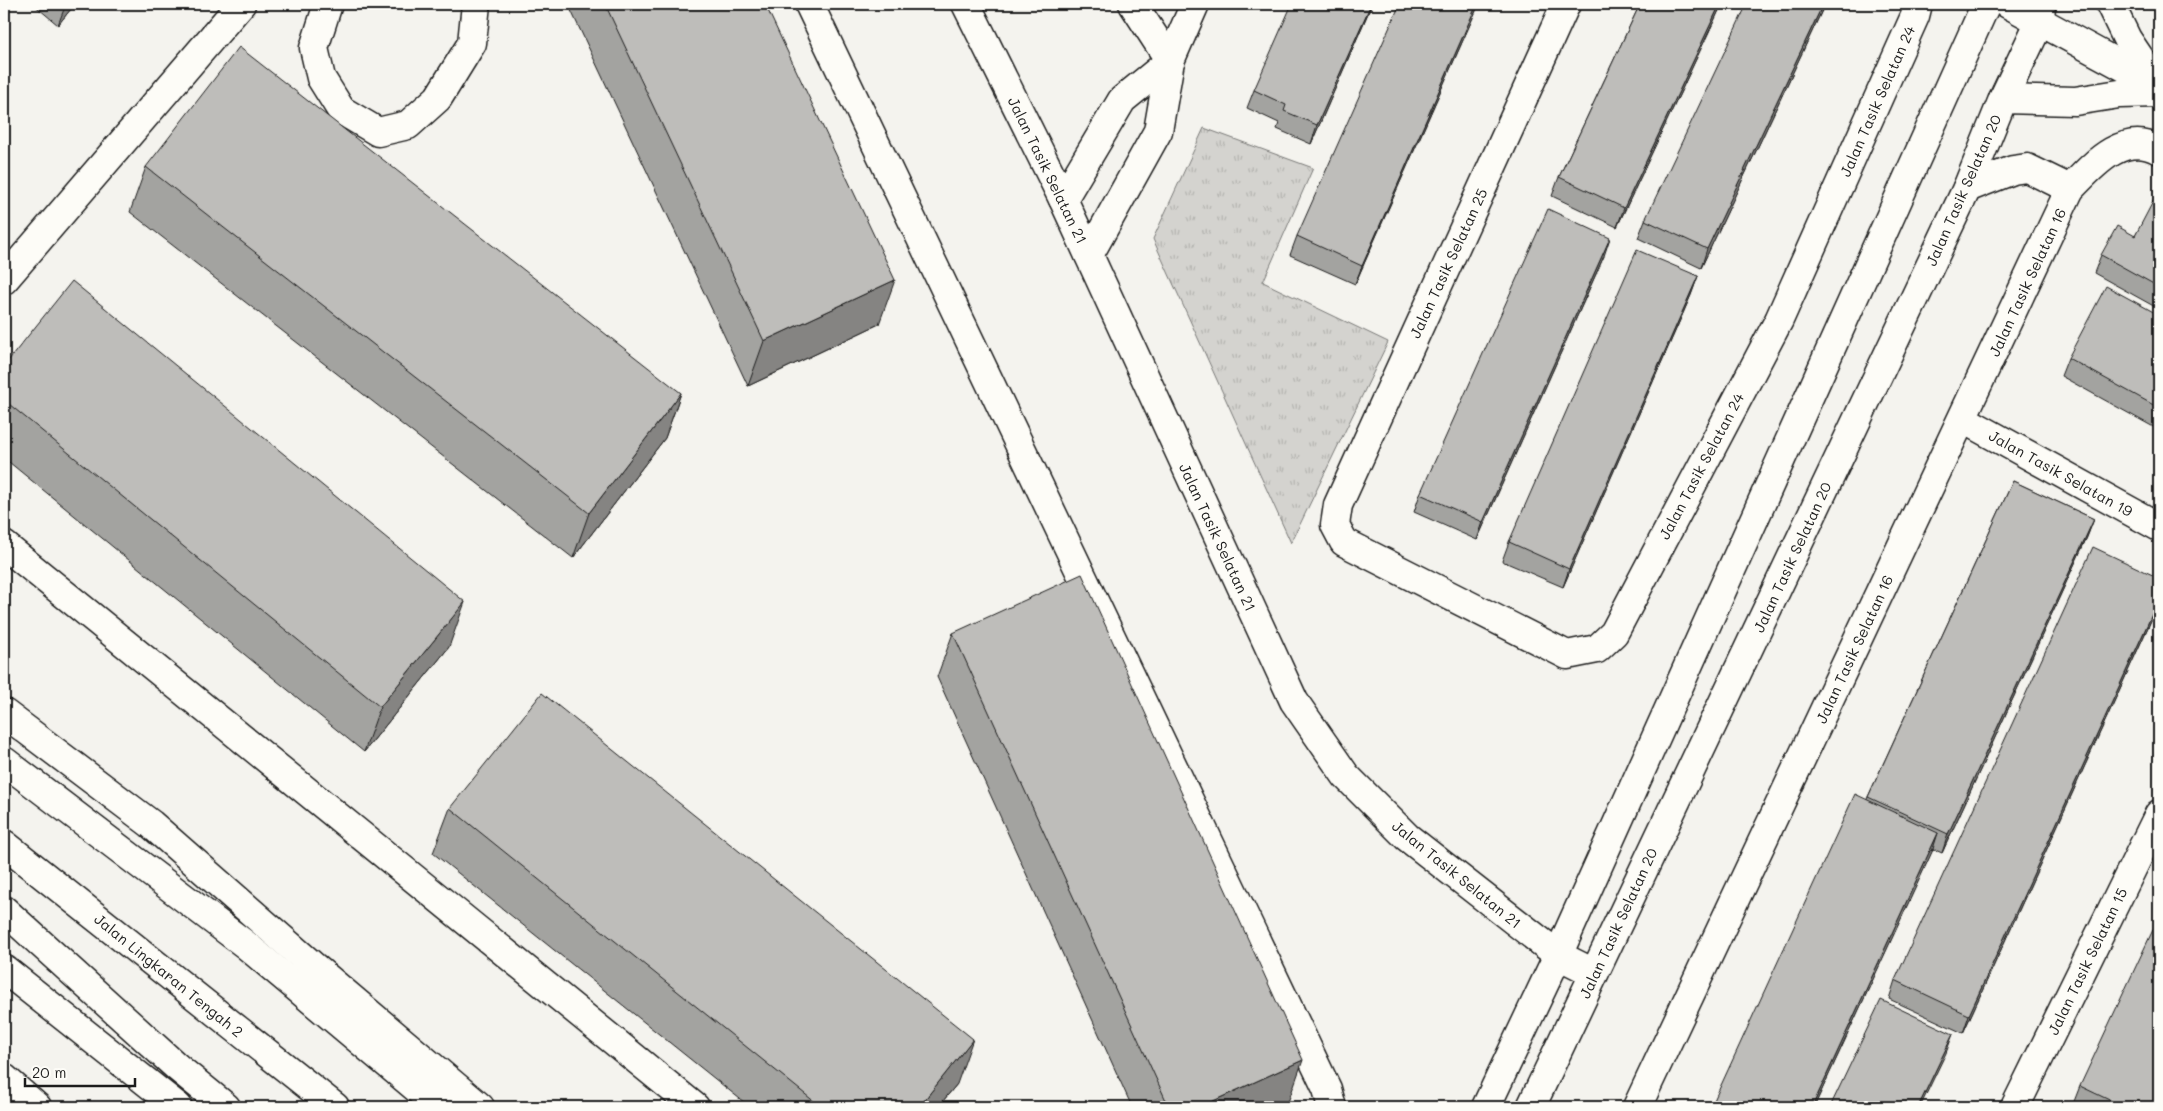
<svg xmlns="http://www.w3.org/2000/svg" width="2163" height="1111" font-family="Mali,sans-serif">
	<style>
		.grass { fill: url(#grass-tufts); stroke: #787876 }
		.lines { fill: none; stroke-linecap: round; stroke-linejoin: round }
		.minor-casing { stroke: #1c1c1c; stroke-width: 31 }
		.highway-casing { stroke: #1c1c1c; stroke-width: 31 }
		.minor { stroke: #fdfcf7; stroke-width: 28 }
		.highway { stroke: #fdfcf7; stroke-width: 28 }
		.wall { fill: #a3a3a0; stroke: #1c1c1c }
		.shaded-wall { fill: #858482; stroke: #1c1c1c }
		.building { fill: #bebdba; stroke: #1c1c1c }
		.labels { text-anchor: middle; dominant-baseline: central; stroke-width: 4; stroke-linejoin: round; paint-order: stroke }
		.street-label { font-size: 15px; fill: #1c1c1c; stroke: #fdfcf7 }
	</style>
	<defs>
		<pattern id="grass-tufts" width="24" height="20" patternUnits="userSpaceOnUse" patternTransform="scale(1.25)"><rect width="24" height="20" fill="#d4d3cf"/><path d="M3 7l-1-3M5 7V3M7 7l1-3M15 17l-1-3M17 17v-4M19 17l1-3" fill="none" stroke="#b5b5b1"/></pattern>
	</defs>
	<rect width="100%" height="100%" fill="#f4f3ee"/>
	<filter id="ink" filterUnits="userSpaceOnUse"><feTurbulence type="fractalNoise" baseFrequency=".02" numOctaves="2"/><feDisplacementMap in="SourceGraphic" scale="10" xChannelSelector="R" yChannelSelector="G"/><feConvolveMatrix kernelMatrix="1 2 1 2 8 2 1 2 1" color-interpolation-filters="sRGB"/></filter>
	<g filter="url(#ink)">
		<polygon class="grass" points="1204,128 1313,168 1263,282 1388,342 1291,543 1153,239"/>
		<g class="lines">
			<defs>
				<g id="minor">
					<polyline points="328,4 314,48 321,78 341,110 378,132 408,125 438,98 472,43 476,4"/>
					<polyline points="809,4 1327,1089 1332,1107"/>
					<polyline points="966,4 1063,199 1294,701 1346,776 1407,837 1558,955 1594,973"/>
					<polyline points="1133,4 1170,61"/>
					<polyline points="1566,4 1338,505 1335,525 1344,542 1567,655 1597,649 1614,633 1779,320 1915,16 1918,4"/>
					<polyline points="2008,4 2159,86"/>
					<polyline points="2110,4 2127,39 2156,82"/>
					<polyline points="1170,61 1195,4"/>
					<polyline points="2003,99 2075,101 2119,94 2159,93"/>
					<polyline points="1967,188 2013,170 2027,168 2070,189"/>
					<polyline points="1063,199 1122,100 1170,61 1158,131 1089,255"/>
					<polyline points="4,280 241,4"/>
					<polyline points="1963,419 2159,527"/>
					<polyline points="4,545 695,1107"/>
					<polyline points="1486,1107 1558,955 1986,4"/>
					<polyline points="1531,1107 1967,188 2003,99 2040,21 2041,4"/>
					<path d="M1637,1107L2070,189C2093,165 2123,130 2159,150"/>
					<polyline points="2015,1107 2159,814"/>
				</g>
				<g id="highway">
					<polyline points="4,713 151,824 313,966 480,1107"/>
					<polyline points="4,761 246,945 439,1107"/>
					<polyline points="4,844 335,1107"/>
					<polyline points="4,910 177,1067 226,1107"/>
					<polyline points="4,969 178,1107"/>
					<polyline points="4,1078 37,1107"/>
				</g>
			</defs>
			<use href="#minor" class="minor-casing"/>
			<use href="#highway" class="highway-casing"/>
			<use href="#minor" class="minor"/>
			<use href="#highway" class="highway"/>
		</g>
		<g class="wall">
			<polygon points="33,4 75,4 58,25"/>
			<polygon points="568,4 765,4 879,324 748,386"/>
			<polygon points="1372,4 1311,144 1277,129 1279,123 1247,108 1254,90"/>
			<polygon points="1479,4 1355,284 1290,255 1297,236"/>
			<polygon points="1640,4 1722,4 1617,227 1552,196 1559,177"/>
			<polygon points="1825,4 1701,268 1638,238 1645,220"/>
			<polygon points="146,167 681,393 665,438 573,558 130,212"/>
			<polygon points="2159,195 2159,309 2094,273 2101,255 2135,236"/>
			<polygon points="1604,256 1477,540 1414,512 1420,494"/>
			<polygon points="1698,276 1691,295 1563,587 1502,561 1509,542"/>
			<polygon points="2159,315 2159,430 2061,376 2068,358"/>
			<polygon points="4,366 449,647 364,752 4,458"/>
			<polygon points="2013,481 2094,519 2087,537 1942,853 1933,849 1814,1107 1867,799"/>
			<polygon points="2159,578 2159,603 1963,1033 1889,999 1895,980"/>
			<polygon points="953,633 1287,1105 1281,1107 1132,1107 937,677"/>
			<polygon points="450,808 957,1084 938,1107 750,1107 433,853"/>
			<polygon points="2080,1086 2159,1107 2079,1107 2073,1104"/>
		</g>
		<g class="shaded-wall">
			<polygon points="66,4 75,4 58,25"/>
			<polygon points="1371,4 1372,4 1311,144 1317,125"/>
			<polygon points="1477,4 1479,4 1355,284 1362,266"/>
			<polygon points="1720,4 1722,4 1617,227 1624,208"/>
			<polygon points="1823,4 1825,4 1701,268 1707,249"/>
			<polygon points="1610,238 1604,256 1477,540 1483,522"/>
			<polygon points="1698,276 1691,295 1563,587 1569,569"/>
			<polygon points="895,280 879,324 748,386 764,341"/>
			<polygon points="681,393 665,438 573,558 589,513"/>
			<polygon points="2094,519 2087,537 1942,853 1948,834"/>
			<polygon points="2159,599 2159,603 1963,1033 1969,1015"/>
			<polygon points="465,602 449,647 364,752 380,707"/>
			<polygon points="1938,833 1932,852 1814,1107 1812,1107"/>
			<polygon points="1953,1034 1946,1053 1920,1107 1918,1107"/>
			<polygon points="973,1039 957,1084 938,1107 919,1107"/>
			<polygon points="1303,1060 1287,1105 1281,1107 1200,1107"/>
		</g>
		<g class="building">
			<polygon points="605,4 765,4 895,280 764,341"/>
			<polygon points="1292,4 1371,4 1317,125 1284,111 1286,105 1254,90"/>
			<polygon points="1400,4 1477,4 1362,266 1297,236"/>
			<polygon points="1640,4 1720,4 1624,208 1559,177"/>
			<polygon points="1747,4 1823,4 1707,249 1645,220"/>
			<polygon points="239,47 681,393 589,513 146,167"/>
			<polygon points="2157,194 2159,195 2159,287 2101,255 2117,226 2135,236"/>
			<polygon points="1548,209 1610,238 1483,522 1420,494"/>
			<polygon points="1637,250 1698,276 1569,569 1509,542"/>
			<polygon points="72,281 465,602 380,707 4,400 4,366"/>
			<polygon points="2106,286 2159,315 2159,408 2068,358"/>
			<polygon points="2013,481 2094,519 1948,834 1868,797"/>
			<polygon points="2093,547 2159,578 2159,599 1969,1015 1895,980"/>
			<polygon points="1082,574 1303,1060 1200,1107 1169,1107 953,633"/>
			<polygon points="542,693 973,1039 919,1107 821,1107 450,808"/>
			<polygon points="1855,794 1938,833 1812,1107 1711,1107"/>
			<polygon points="2159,917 2159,1107 2124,1107 2080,1086"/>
			<polygon points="1881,1000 1953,1034 1918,1107 1830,1107"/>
		</g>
	</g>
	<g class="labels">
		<g class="street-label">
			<text transform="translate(1877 101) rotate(-66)">Jalan Tasik Selatan 24</text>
			<text transform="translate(1048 170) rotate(64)">Jalan Tasik Selatan 21</text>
			<text transform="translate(1963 190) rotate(-66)">Jalan Tasik Selatan 20</text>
			<text transform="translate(1448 263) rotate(-65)">Jalan Tasik Selatan 25</text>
			<text transform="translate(2027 282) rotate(-65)">Jalan Tasik Selatan 16</text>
			<text transform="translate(1701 466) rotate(-62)">Jalan Tasik Selatan 24</text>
			<text transform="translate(2061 473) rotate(29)">Jalan Tasik Selatan 19</text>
			<text transform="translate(1218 537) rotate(65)">Jalan Tasik Selatan 21</text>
			<text transform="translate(1792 557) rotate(-65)">Jalan Tasik Selatan 20</text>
			<text transform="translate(1854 649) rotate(-65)">Jalan Tasik Selatan 16</text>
			<text transform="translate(1457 874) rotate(39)">Jalan Tasik Selatan 21</text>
			<text transform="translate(1618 923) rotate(-65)">Jalan Tasik Selatan 20</text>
			<text transform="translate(2087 961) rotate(-64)">Jalan Tasik Selatan 15</text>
			<text transform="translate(169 975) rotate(39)">Jalan Lingkaran Tengah 2</text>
		</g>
	</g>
	<rect width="2163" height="1111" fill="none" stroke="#fdfcf7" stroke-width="20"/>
	<rect x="10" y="10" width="2143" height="1091" fill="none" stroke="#1c1c1c" stroke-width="2" filter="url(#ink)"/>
	<path d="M25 1078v8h110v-8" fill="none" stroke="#1c1c1c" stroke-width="2.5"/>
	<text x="32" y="1078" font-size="15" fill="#1c1c1c" stroke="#fdfcf7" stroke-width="4" paint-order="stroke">20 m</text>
</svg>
